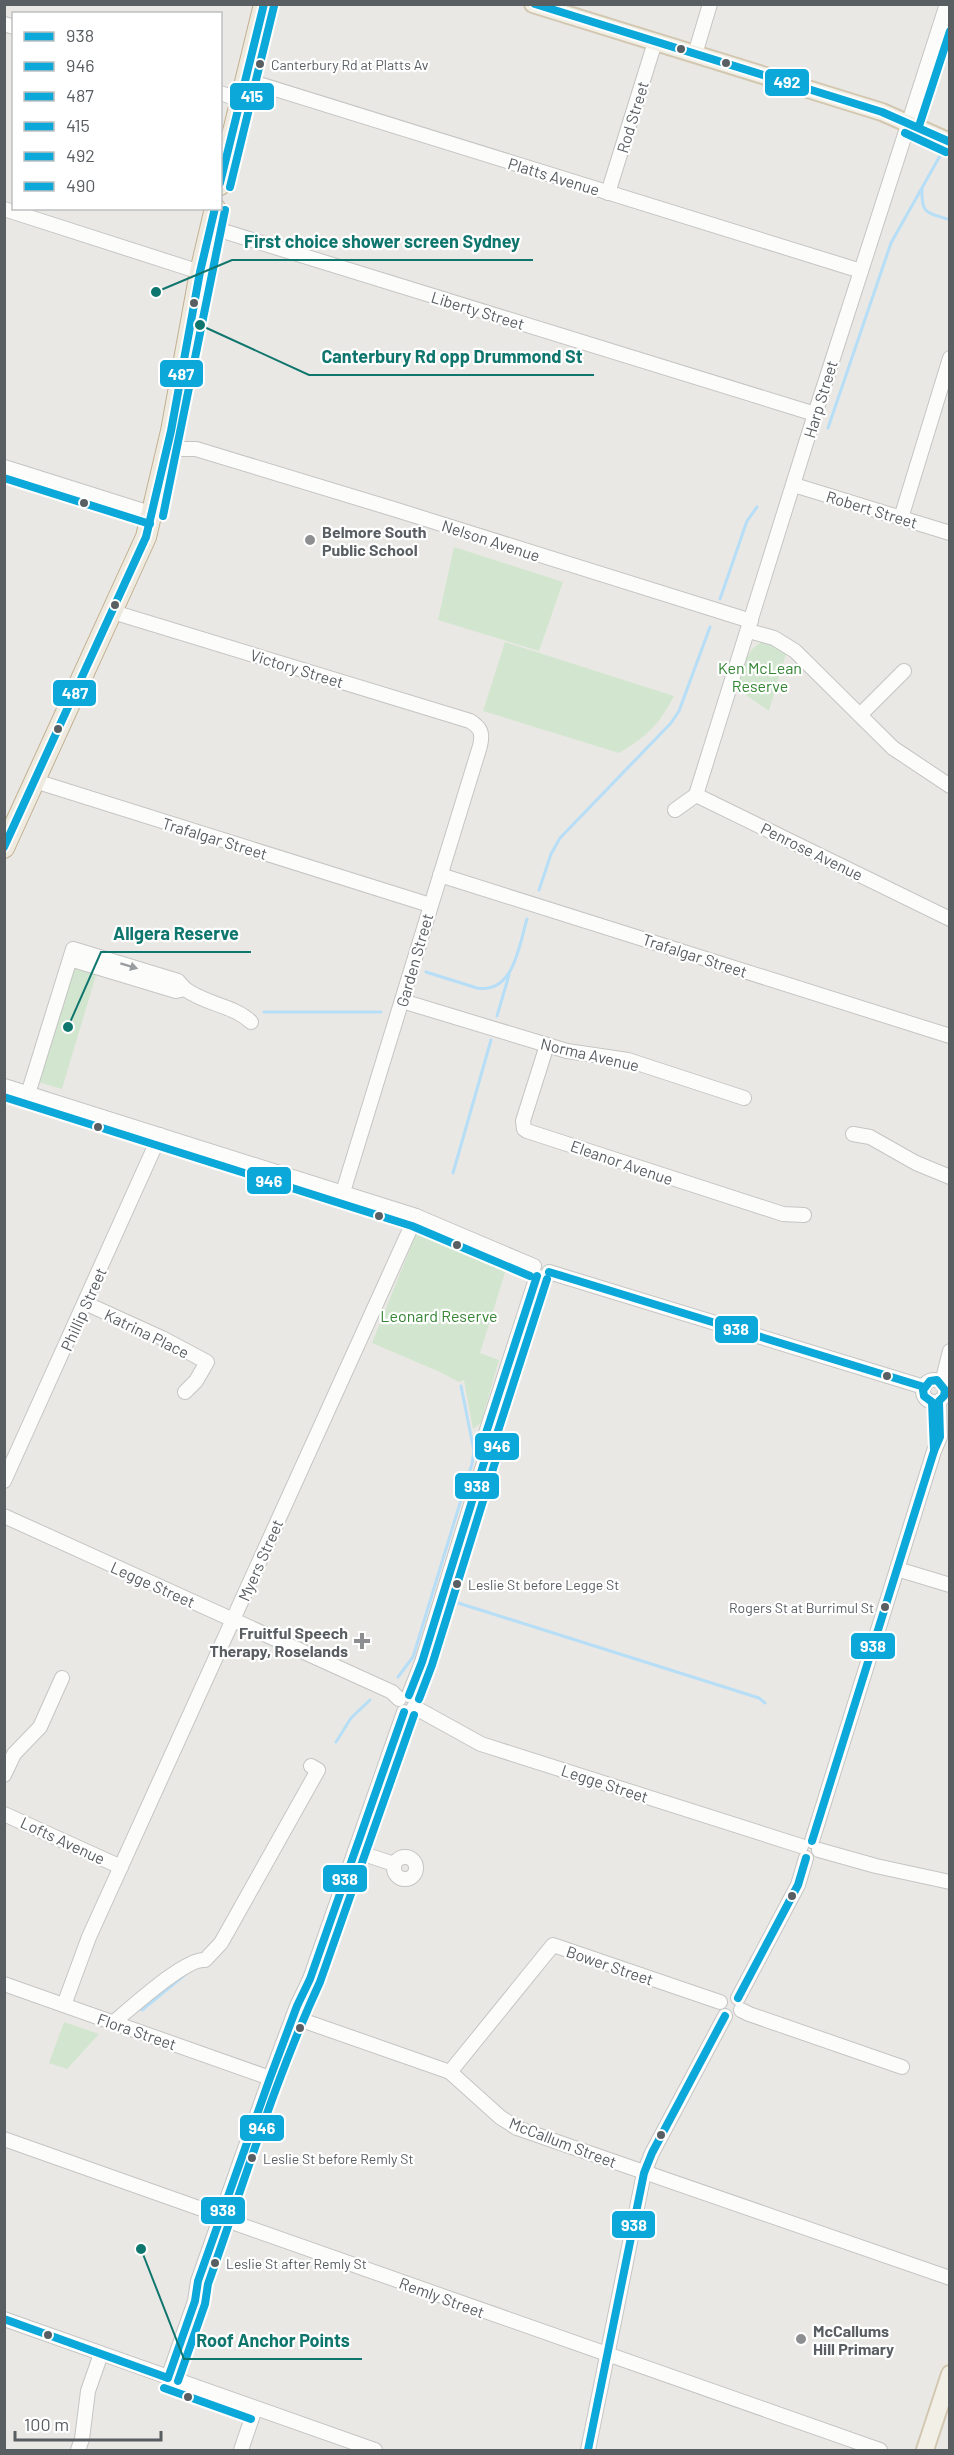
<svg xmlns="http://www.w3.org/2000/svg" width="954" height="2455" font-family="Barlow,sans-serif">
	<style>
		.green { fill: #d2e6cf }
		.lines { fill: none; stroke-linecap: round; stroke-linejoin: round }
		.stream { stroke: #b6def7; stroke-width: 3 }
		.minor-casing { stroke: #c5c5c4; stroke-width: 16 }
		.major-casing { stroke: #d2c8b1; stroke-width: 20 }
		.highway-casing { stroke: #c1b092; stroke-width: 22 }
		.minor { stroke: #fcfcfb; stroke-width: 14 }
		.major { stroke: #f2efe7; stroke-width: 16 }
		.highway { stroke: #eeeadf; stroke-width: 20 }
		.bus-1-casing { stroke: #fff; stroke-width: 12 }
		.bus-2-casing { stroke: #fff; stroke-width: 12 }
		.bus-3-casing { stroke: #fff; stroke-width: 12 }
		.bus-4-casing { stroke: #fff; stroke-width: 12 }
		.bus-5-casing { stroke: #fff; stroke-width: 12 }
		.bus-6-casing { stroke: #fff; stroke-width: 12 }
		.bus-1 { stroke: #0da8da; stroke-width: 8 }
		.bus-2 { stroke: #0da8da; stroke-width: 8 }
		.bus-3 { stroke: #0da8da; stroke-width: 8 }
		.bus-4 { stroke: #0da8da; stroke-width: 8 }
		.bus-5 { stroke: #0da8da; stroke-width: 8 }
		.bus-6 { stroke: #0da8da; stroke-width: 8 }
		.oneway { fill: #9a9d9f }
		.bus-dot { fill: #595e62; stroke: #fff; stroke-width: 2 }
		.poi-dot { fill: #8c8e90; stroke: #fff; stroke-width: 2 }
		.labels { text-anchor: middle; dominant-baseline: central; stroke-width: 4.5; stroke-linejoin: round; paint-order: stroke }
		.bus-label { font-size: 14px; fill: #595e62; stroke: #fff; text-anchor: start }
		.street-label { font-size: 16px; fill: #595e62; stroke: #fff }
		.poi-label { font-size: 16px; font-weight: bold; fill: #595e62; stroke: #fff; text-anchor: start }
		.park-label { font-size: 16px; fill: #358535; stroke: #fff }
		.leader { fill: none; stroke: #0f766e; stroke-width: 2 }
		.callout-dot { fill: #0f766e; stroke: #fff; stroke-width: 2 }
		.callout-label { font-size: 18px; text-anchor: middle; font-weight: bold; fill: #0f766e; stroke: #fff; stroke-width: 4.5; stroke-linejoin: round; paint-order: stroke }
		.line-badge { stroke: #fff; stroke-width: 2 }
		.badge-label { font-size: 16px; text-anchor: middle; font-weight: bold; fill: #fff }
	</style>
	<rect width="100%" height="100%" fill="#eae8e4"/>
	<g class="green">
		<polygon points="454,547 563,582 539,651 438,620"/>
		<path d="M766,641L786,654L769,711L737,689C743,671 745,646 766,641Z"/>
		<path d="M505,642L674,696C659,725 647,736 619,753L483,711Z"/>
		<polygon points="79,966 97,972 62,1089 38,1082 73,969"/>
		<polygon points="420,1224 508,1263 480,1353 499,1360 481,1423 473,1429 464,1380 459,1382 440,1372 372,1343"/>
		<polygon points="64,2022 99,2034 67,2069 49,2063"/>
	</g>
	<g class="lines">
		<g class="stream">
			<path d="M922,189C921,215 927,212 950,220"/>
			<polyline points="828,428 891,243 941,154"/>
			<polyline points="720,599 747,521 757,507"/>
			<polyline points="539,890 551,854 560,838 671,723 679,711 710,627"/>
			<path d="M426,972L477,988C514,994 519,945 527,919"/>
			<polyline points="264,1012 381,1012"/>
			<polyline points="497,1016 509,975"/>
			<polyline points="453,1173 491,1040"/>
			<polyline points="452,1601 759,1698 765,1703"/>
			<polyline points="398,1677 413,1657 472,1464 474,1451 461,1386"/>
			<polyline points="336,1742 351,1718 370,1700"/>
			<polyline points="142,2010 187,1973"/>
		</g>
		<defs>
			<g id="minor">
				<polyline points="4,24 14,27"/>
				<polyline points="695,54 710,4"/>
				<polyline points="246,80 861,271"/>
				<polyline points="220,93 241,100"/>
				<polyline points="608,193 655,42"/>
				<polyline points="4,209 200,272"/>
				<polyline points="210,227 815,414"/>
				<polyline points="166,452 179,449 196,449 400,511 751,621"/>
				<polyline points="4,467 153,514"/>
				<polyline points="794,485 950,533"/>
				<polyline points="901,518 950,358"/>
				<path d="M113,612L470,721C481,728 483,733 480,746L343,1192"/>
				<polyline points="749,631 774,638 795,651 893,748 950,786"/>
				<polyline points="860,715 904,671"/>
				<polyline points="35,781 430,905"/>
				<polyline points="696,795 815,414 947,4"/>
				<polyline points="696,795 950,919"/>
				<polyline points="675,810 696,795"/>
				<polyline points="440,875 950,1036"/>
				<path d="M185,989C207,1005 233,1005 251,1022"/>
				<polyline points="402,1001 567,1051 628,1060 744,1098"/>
				<polyline points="547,1045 523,1121 524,1129 527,1131 783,1214 804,1215"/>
				<polyline points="4,1086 416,1216 534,1266"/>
				<polyline points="28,1094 73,949 178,981 185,989 176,991 70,959"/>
				<polyline points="853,1134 870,1137 916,1163 950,1177"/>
				<polyline points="549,1272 924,1387"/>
				<polyline points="85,1303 162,1338 207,1362 196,1381 185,1392"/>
				<circle cx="934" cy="1391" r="11"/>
				<polyline points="942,1383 950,1351"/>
				<polyline points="4,1481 160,1135"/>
				<polyline points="4,1516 392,1692 399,1699"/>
				<polyline points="897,1569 950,1585"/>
				<polyline points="409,1695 422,1662 487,1453 486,1433 537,1276"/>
				<polyline points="414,1707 481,1744 801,1846"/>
				<polyline points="4,1775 14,1754 40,1727 62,1678"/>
				<polyline points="4,1814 121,1867"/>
				<polyline points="812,1841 934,1451 940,1437 939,1401"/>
				<polyline points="819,1850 876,1866 950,1882"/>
				<polyline points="355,1851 394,1864"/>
				<circle cx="405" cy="1868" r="11"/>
				<polyline points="4,1984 270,2078"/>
				<polyline points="738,1998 798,1885 806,1858"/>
				<polyline points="64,2005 89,1937 416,1216"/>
				<polyline points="741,2010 749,2014 902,2067"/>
				<polyline points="293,2017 450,2072 500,2117 517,2128 950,2278"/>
				<path d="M114,2022C131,2008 185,1958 205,1960L221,1943L318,1770L311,1766"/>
				<polyline points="450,2072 553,1945 720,2002"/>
				<polyline points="4,2139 213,2213 229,2221 880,2450"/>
				<polyline points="4,2319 375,2450"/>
				<polyline points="168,2378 195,2301 198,2281 270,2078 297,2006 310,1979 404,1712"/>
				<polyline points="78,2450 82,2439 88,2391 101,2354"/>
				<polyline points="241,2450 255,2409"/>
				<polyline points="588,2450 644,2173 652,2153 725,2016"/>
			</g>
			<g id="major">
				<polyline points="533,4 882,112 950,142"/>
				<polyline points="925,2450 950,2374"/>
			</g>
			<g id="highway">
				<polyline points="220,185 264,4"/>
				<polyline points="4,848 146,537 171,431 200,272 215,208"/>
			</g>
		</defs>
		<use href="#minor" class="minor-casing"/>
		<use href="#major" class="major-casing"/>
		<use href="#highway" class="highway-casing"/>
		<use href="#minor" class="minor"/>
		<use href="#major" class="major"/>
		<use href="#highway" class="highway"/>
		<defs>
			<g id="bus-1">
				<polyline points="549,1272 924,1387"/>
				<polygon points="937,1380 945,1390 944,1396 939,1401 940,1437 934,1451 932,1402 924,1396 923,1390 930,1381"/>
				<polyline points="409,1695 422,1662 487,1453 486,1433 537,1276"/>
				<polyline points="812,1841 934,1451"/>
				<polyline points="738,1998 798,1885 806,1858"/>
				<polyline points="4,2319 168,2378"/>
				<polyline points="168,2378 195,2301 198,2281 270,2078 297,2006 310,1979 404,1712"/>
				<polyline points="588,2450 644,2173 652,2153 725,2016"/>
			</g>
			<g id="bus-2">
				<polyline points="4,1097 412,1226 530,1276"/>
				<polyline points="419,1699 432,1665 497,1456 497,1434 547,1279"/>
				<path d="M178,2381L205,2304L208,2284C244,2183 275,2079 320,1982L414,1715"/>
				<polyline points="164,2388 251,2419"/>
			</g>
			<g id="bus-3">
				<polyline points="220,183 264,4"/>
				<polyline points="4,847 146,537 171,431 200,272 215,208"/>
			</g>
			<g id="bus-4">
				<polyline points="230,187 274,6"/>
				<polyline points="4,478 150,524"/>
				<polyline points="163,516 225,210"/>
			</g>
			<polyline id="bus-5" points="535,4 882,112 950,142"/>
			<g id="bus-6">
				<polyline points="919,126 950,31"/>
				<polyline points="905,133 946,152"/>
			</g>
		</defs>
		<use href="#bus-1" class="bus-1-casing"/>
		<use href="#bus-2" class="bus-2-casing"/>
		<use href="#bus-3" class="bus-3-casing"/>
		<use href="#bus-4" class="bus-4-casing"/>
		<use href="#bus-5" class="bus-5-casing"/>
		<use href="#bus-6" class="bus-6-casing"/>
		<use href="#bus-1" class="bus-1"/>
		<use href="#bus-2" class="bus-2"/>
		<use href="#bus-3" class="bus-3"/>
		<use href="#bus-4" class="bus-4"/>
		<use href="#bus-5" class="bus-5"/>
		<use href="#bus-6" class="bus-6"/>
	</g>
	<defs><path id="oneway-solid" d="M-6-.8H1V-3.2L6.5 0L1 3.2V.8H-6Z" transform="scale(1.5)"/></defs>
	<use class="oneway" href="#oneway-solid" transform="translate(129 966) rotate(17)"/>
	<g class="bus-dot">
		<circle cx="681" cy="49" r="5"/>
		<circle cx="726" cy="63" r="5"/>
		<circle cx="260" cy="64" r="5"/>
		<circle cx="194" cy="303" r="5"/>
		<circle cx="84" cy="503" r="5"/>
		<circle cx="115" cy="605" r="5"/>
		<circle cx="58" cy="729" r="5"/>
		<circle cx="98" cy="1127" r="5"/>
		<circle cx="379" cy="1216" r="5"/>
		<circle cx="457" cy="1245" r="5"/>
		<circle cx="887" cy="1376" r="5"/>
		<circle cx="457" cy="1584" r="5"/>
		<circle cx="885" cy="1607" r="5"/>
		<circle cx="792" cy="1896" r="5"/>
		<circle cx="300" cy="2028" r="5"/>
		<circle cx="661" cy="2135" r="5"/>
		<circle cx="252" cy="2158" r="5"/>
		<circle cx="215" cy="2263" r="5"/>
		<circle cx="48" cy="2335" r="5"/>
		<circle cx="188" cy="2397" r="5"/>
	</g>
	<g class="poi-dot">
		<circle cx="310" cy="540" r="6"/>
		<path d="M359 1632h6v6h6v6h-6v6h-6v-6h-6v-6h6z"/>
		<circle cx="801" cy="2339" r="6"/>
	</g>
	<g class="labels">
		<g class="bus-label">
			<text x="271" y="64">Canterbury Rd at Platts Av</text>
			<text x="468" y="1584">Leslie St before Legge St</text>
			<text x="874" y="1607" text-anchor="end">Rogers St at Burrimul St</text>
			<text x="263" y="2158">Leslie St before Remly St</text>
			<text x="226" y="2263">Leslie St after Remly St</text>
		</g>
		<g class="street-label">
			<text transform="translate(632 117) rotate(-73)">Rod Street</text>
			<text transform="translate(554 176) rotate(17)">Platts Avenue</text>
			<text transform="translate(478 310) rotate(17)">Liberty Street</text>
			<text transform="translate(820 399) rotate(-73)">Harp Street</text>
			<text transform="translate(872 509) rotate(17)">Robert Street</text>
			<text transform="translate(491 540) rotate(18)">Nelson Avenue</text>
			<text transform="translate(297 668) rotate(17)">Victory Street</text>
			<text transform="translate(215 838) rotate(17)">Trafalgar Street</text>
			<text transform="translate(812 851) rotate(26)">Penrose Avenue</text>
			<text transform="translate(695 955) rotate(18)">Trafalgar Street</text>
			<text transform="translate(414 960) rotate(-74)">Garden Street</text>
			<text transform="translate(590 1054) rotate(13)">Norma Avenue</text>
			<text transform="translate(622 1162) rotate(19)">Eleanor Avenue</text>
			<text transform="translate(83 1309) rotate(-66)">Phillip Street</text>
			<text transform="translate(147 1333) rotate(26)">Katrina Place</text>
			<text transform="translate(260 1560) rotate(-66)">Myers Street</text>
			<text transform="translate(153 1584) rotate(24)">Legge Street</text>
			<text transform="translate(605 1783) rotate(18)">Legge Street</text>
			<text transform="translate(63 1840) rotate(25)">Lofts Avenue</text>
			<text transform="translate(610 1965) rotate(19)">Bower Street</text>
			<text transform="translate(137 2031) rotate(19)">Flora Street</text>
			<text transform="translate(563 2142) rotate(21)">McCallum Street</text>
			<text transform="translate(442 2297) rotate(20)">Remly Street</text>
		</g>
		<g class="poi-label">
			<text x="322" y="531">Belmore South<tspan x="322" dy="18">Public School</tspan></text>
			<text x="348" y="1632" text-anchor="end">Fruitful Speech<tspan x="348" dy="18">Therapy, Roselands</tspan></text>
			<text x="813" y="2330">McCallums<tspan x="813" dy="18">Hill Primary</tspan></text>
		</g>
		<g class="park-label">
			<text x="760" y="667">Ken McLean<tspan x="760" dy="18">Reserve</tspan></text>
			<text x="439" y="1315">Leonard Reserve</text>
		</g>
	</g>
	<path class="leader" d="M156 292L232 260H533M200 325L309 375H594M68 1027L101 952H251M141 2249L184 2359H362"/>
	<g class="callout-dot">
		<circle cx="156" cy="292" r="6"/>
		<circle cx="200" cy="325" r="6"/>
		<circle cx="68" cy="1027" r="6"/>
		<circle cx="141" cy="2249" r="6"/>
	</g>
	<g class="callout-label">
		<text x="382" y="248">First choice shower screen Sydney</text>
		<text x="452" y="363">Canterbury Rd opp Drummond St</text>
		<text x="176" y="940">Allgera Reserve</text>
		<text x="273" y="2347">Roof Anchor Points</text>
	</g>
	<g class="line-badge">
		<rect x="764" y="68" width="46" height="29" rx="6" fill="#0da8da"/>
		<rect x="229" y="82" width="46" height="29" rx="6" fill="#0da8da"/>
		<rect x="159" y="359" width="45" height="29" rx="6" fill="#0da8da"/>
		<rect x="52" y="679" width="45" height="28" rx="6" fill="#0da8da"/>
		<rect x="246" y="1166" width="46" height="29" rx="6" fill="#0da8da"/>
		<rect x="714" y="1315" width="45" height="29" rx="6" fill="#0da8da"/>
		<rect x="474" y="1432" width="46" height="29" rx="6" fill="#0da8da"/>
		<rect x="454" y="1472" width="46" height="28" rx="6" fill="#0da8da"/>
		<rect x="850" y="1632" width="46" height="28" rx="6" fill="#0da8da"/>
		<rect x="322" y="1864" width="46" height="29" rx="6" fill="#0da8da"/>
		<rect x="239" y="2114" width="46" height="28" rx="6" fill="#0da8da"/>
		<rect x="200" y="2196" width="46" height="29" rx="6" fill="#0da8da"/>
		<rect x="611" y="2210" width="45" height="29" rx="6" fill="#0da8da"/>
	</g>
	<g class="badge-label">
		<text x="787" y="88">492</text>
		<text x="252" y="102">415</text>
		<text x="181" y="380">487</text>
		<text x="75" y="699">487</text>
		<text x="269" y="1187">946</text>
		<text x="736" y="1335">938</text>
		<text x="497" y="1452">946</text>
		<text x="477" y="1492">938</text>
		<text x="873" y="1652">938</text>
		<text x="345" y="1885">938</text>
		<text x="262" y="2134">946</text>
		<text x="223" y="2216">938</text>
		<text x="634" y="2231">938</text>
	</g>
	<rect width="954" height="2455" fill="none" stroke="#595e62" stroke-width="12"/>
	<rect x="12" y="12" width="210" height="198" fill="#ffffff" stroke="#bdbfc0" stroke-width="1.5"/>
	<rect x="24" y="32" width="30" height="9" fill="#0da8da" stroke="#bdbfc0" stroke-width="1.5"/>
	<text x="66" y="42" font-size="18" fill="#595e62">938</text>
	<rect x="24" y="62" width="30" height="9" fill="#0da8da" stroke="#bdbfc0" stroke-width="1.5"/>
	<text x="66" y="72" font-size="18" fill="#595e62">946</text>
	<rect x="24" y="92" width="30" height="9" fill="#0da8da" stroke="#bdbfc0" stroke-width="1.5"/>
	<text x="66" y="102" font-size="18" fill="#595e62">487</text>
	<rect x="24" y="122" width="30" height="9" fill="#0da8da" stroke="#bdbfc0" stroke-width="1.5"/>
	<text x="66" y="132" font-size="18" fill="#595e62">415</text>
	<rect x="24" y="152" width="30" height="9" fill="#0da8da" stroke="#bdbfc0" stroke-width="1.5"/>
	<text x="66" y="162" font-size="18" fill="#595e62">492</text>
	<rect x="24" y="182" width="30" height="9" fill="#0da8da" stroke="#bdbfc0" stroke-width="1.5"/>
	<text x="66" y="192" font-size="18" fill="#595e62">490</text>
	<path d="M15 2431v9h146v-9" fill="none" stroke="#595e62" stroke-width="3"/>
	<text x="24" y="2431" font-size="18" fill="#595e62" stroke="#ffffff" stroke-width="4.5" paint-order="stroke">100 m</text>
</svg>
